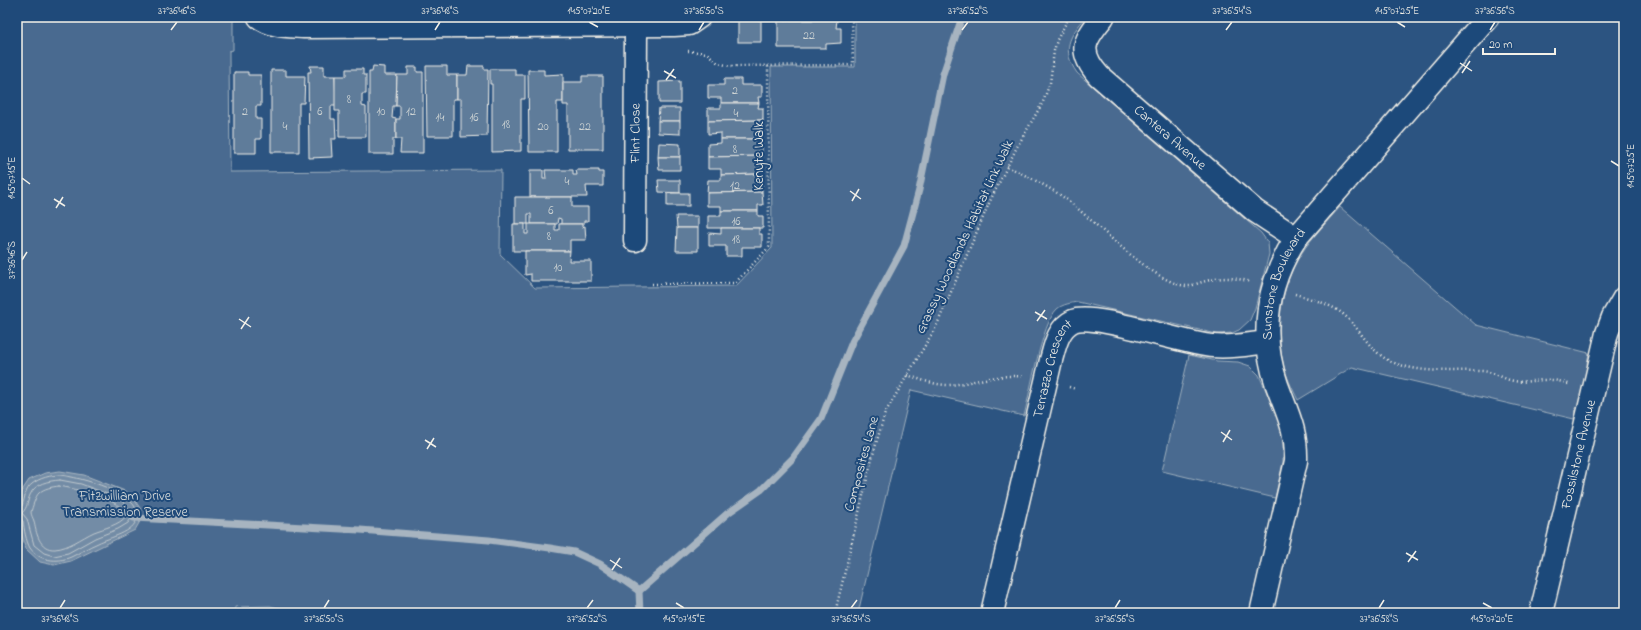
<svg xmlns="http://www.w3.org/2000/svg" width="1641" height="630" font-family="'Indie Flower',sans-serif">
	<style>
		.green { fill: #496b90; stroke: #9eaebc }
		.water { fill: #738ca6; stroke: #a7b4c0 }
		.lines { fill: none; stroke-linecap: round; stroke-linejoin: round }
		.shore { stroke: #c0c9ce; stroke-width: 1 }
		.stream { stroke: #a7b4c0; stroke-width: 7 }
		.building { fill: #5e7b9a; stroke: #f4f1e8 }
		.street-casing { stroke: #f4f1e8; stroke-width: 25 }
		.path { stroke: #f4f1e8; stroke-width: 2.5; stroke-dasharray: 1 3; stroke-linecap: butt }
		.street { stroke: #1f4a7a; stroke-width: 22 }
		.ticks { fill: none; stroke: #f4f1e8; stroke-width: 1.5 }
		.labels { text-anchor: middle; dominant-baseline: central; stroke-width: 4; stroke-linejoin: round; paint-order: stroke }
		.number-label { font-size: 12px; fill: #ced4d4 }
		.street-label { font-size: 14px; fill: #f4f1e8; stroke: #1f4a7a }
		.park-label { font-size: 14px; fill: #dadddb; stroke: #1f4a7a }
		.neatline { fill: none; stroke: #f4f1e8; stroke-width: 1.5 }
		.ticks-label { font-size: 10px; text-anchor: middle; fill: #f4f1e8 }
	</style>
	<rect width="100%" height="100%" fill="#2c5481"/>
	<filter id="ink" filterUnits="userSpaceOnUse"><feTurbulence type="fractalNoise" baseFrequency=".025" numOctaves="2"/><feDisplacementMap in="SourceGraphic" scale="8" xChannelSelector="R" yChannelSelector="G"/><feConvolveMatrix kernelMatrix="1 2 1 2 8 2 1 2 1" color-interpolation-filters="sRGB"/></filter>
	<g filter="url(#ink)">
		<g class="green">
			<path d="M17,17H233V50L229,51V57L230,172L501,170L500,254L535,288L736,286L772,248L771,67H855V17H1086C1069,36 1061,50 1077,73L1261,233L1268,243L1269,254L1255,308L1250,320L1239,330L1232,333L1217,334L1078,302C1071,303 1063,304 1057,309C1042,323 1030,392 1024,416L911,390L858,613H298L270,606L235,607V613H17Z"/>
			<path d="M1340,207L1476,325L1589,353L1587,363L1590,380L1586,397L1576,408L1574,419L1352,367L1298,400C1292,388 1286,376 1283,363C1275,326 1281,286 1301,254C1312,237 1327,222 1340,207Z"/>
			<polygon points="1189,355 1217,361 1238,362 1250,366 1259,375 1281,425 1283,435 1283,462 1275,498 1162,471"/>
		</g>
		<polygon class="water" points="60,471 84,475 125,491 134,499 140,508 142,518 135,530 71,561 54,565 40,562 26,549 19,526 18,507 21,492 29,480 45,473"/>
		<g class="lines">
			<g class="shore">
				<path d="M60,480L81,484L120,499L131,511L132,517L128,523L118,529L95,538L68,553L54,556L44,553L34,545L27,519L22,513C28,507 27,502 30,495C35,483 48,481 60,480Z"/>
				<path d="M59,486C75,489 122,498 126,516C120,525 104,528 94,532C81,538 69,548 55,549C39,550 36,532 34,521C33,518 31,515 31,512C32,508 36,495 39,493C44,488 52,487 59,486Z"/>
				<path d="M17,508L22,506C25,498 25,489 32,484C39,478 52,475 60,475C78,477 143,493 137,518C134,533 110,537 98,543C88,547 80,553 71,557C57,563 39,561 30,548C26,541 24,529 23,521L20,519L17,518"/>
			</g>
			<g class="stream">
				<polyline points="134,518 360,530 489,540 550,548 574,552 600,564 639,591"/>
				<polyline points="639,591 728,513 761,490 793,458 821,419 852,342 904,246 919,190 943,74 962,17"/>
				<polyline points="639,591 640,613"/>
			</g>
		</g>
		<g class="building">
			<rect x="738" y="17" width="23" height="3"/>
			<rect x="778" y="17" width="59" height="3"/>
			<rect x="738" y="20" width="23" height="22"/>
			<polygon points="778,20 837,20 836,28 841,28 841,43 826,44 826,48 778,48"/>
			<polygon points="310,66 324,66 324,76 335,76 336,106 331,106 331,119 335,119 336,139 331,139 332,157 309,158 308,72 311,72"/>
			<polygon points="373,66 384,67 384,75 397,75 396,106 393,106 392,118 396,119 396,139 393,139 393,154 369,154 369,72 372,72"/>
			<polygon points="426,66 447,66 447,75 457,75 457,99 453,99 453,136 427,136"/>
			<polygon points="468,66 484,66 484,69 488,69 487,136 461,137 461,99 457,99 457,75 467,75"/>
			<polygon points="408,67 417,67 417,72 423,72 423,153 400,153 401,139 396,139 396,119 400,119 400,106 396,106 397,75 408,75"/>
			<polygon points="346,69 363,69 363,75 366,75 366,94 362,94 362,106 366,107 366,137 339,137 339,111 335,111 335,76 346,76"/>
			<polygon points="490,69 515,69 515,75 525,75 525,99 521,99 521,151 492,152 492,84 490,84"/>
			<polygon points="271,70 286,70 286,76 305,76 304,103 299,103 299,152 271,152"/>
			<polygon points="528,70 544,70 544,75 563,74 563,102 557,102 557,152 529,152"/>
			<polygon points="234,72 248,72 248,75 261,75 261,106 256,106 256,119 261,119 261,139 256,139 256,153 234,153"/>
			<polygon points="582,76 603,76 603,149 568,149 568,105 563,105 563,82 582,82"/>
			<polygon points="724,79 741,79 741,85 762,85 762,97 758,97 759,103 721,103 721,98 708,98 708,85 724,85"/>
			<polygon points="680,81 680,103 659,103 659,82"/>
			<polygon points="721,103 759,103 758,108 763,108 763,120 708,121 708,108 721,108"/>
			<polygon points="659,108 680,108 680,121 658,121"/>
			<polygon points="763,120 763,133 758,133 758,139 721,139 721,133 708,134 708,121"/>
			<polygon points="658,121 680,121 680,134 658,133"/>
			<polygon points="721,139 758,139 758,144 762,144 762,156 708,157 708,144 721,143"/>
			<polygon points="659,143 680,144 680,157 658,157"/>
			<polygon points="762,156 762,169 758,169 758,174 721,175 721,169 708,169 708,157"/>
			<polygon points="658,157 680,157 680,170 659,170"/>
			<polygon points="530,170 543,170 543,179 546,179 545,170 573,170 573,175 577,175 576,170 599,170 599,172 603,172 603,186 586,186 587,197 530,197"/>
			<polygon points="758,174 758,180 762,180 762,192 707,193 708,180 721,180 721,175"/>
			<polygon points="658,180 680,180 680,193 659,192"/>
			<polygon points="762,192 763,205 758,205 758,211 721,211 721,206 707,206 707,193"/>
			<rect x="667" y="193" width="22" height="13"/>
			<polygon points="515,197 572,197 572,207 588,207 588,221 584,221 584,224 561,224 561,219 558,218 557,224 531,224 531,214 528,214 528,224 515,224"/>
			<polygon points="721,211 758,211 758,216 763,216 763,228 708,228 708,216 721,216"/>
			<polygon points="676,216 698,216 698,228 677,228"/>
			<polygon points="513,224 525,224 525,234 528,234 528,224 555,224 555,230 559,230 559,224 582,224 582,227 585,226 586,240 570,240 570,251 513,251"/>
			<polygon points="677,228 698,228 698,251 676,251"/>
			<polygon points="721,228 759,228 759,234 762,234 762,247 742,247 742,256 726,256 726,246 709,246 709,233 721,234"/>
			<polygon points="525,251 570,251 569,261 591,261 591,281 531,281 531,274 525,275"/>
		</g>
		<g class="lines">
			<defs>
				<g id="street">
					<path d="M259,17C272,27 288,26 304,27L674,25L689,24L699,17"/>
					<path id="s1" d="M1103,17C1084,40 1077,51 1099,76L1255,211L1296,238"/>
					<path id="s2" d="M635,240L636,26"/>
					<path id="s3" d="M992,613L1051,360C1055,346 1058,328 1073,321C1094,312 1184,344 1213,346C1231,348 1249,344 1267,342"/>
					<path id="s4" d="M1261,613L1296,461C1297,430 1287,413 1277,385C1259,333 1267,283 1296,238L1488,17"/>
					<path id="s5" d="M1541,613L1607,333L1613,317L1624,298"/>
				</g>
			</defs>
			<use href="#street" class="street-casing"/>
			<g class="path">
				<polyline points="688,51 707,53 718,63 730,66 853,65 852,17"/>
				<path d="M1007,166C1026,176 1046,185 1063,197C1093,218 1156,288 1190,286C1213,278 1227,275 1251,282"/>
				<polyline points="652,284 735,283 769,247 768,65"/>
				<path d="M1295,294C1311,299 1329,303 1343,314C1361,329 1369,352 1392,362C1421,374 1450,370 1480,371C1494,371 1502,379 1514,381C1525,383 1534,380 1545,380C1554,379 1563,382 1571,385"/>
				<path d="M907,375C921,380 935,385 949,385C974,383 998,373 1023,377"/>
				<polyline points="1069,387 1076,389"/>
				<polyline points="835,613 872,458 885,413 936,327 990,201 1017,147 1043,102 1050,83 1054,51 1057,40 1069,17"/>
			</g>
			<use href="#street" class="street"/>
		</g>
	</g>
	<path class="ticks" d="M589,22L598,27M1397,22L1405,27M171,30L177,22M435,30L440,22M699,30L704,22M962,30L968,22M1226,30L1232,22M1490,30L1495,22M1460,63L1472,71M664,71L676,78M1462,73L1470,61M666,80L674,69M1611,161L1619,166M22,178L30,184M850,191L861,199M54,199L65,206M852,201L859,189M56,208L63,197M22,260L27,252M1035,312L1047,319M239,319L251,327M1037,321L1045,310M241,329L249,317M1221,432L1232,440M425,440L436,447M1223,442L1230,430M427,449L434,438M1406,553L1418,560M610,560L622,568M1408,562L1416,551M612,570L620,558M676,603L684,608M1483,603L1492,608M60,608L65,600M324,608L329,600M587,608L593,600M851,608L857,600M1115,608L1120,600M1379,608L1384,600"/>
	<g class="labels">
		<g class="number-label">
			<text x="809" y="36">22</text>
			<text x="735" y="91">2</text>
			<text x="349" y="100">8</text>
			<text x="245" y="112">2</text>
			<text x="320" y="112">6</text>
			<text x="381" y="112">10</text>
			<text x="411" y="112">12</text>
			<text x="736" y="114">4</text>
			<text x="440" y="118">14</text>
			<text x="474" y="118">16</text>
			<text x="506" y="125">18</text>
			<text x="285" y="127">4</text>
			<text x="543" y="127">20</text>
			<text x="585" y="127">22</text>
			<text x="735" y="150">8</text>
			<text x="567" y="182">4</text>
			<text x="735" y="186">12</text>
			<text x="551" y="211">6</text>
			<text x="736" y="222">16</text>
			<text x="549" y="237">8</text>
			<text x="736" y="240">18</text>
			<text x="558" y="268">10</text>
		</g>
		<g class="street-label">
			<text stroke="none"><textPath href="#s2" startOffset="107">Flint Close</textPath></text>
			<text stroke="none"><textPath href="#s1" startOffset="162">Cantera Avenue</textPath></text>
			<text transform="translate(759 156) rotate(-90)">Kenyte Walk</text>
			<text transform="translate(965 237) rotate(-65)">Grassy Woodlands Habitat Link Walk</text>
			<text stroke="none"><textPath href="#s4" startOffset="340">Sunstone Boulevard</textPath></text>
			<text stroke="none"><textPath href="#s3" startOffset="252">Terrazzo Crescent</textPath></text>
			<text stroke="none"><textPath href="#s5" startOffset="163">Fossilstone Avenue</textPath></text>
			<text transform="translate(862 464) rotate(-75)">Composites Lane</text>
		</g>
		<g class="park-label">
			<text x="125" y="496">Fitzwilliam Drive<tspan x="125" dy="16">Transmission Reserve</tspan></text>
		</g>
	</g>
	<rect width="1641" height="630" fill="none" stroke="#1f4a7a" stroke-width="44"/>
	<path d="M1483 48v6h72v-6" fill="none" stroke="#f4f1e8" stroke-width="2"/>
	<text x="1489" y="48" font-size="12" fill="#f4f1e8" stroke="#1f4a7a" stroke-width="3" paint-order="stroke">20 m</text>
	<rect x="22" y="22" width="1597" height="586" class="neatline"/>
	<g class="ticks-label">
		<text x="177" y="14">37°36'46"S</text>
		<text x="440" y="14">37°36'48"S</text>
		<text x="589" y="14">145°07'20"E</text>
		<text x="704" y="14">37°36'50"S</text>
		<text x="968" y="14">37°36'52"S</text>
		<text x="1232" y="14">37°36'54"S</text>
		<text x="1397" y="14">145°07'25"E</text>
		<text x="1495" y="14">37°36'56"S</text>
		<text transform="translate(1630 166) rotate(-90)" y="4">145°07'25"E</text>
		<text transform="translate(11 178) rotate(-90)" y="4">145°07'15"E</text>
		<text transform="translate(11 260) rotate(-90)" y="4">37°36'46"S</text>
		<text x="60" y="622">37°36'48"S</text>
		<text x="324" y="622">37°36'50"S</text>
		<text x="587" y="622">37°36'52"S</text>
		<text x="684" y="622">145°07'15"E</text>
		<text x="851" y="622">37°36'54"S</text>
		<text x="1115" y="622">37°36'56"S</text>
		<text x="1379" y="622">37°36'58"S</text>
		<text x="1492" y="622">145°07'20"E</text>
	</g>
</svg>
